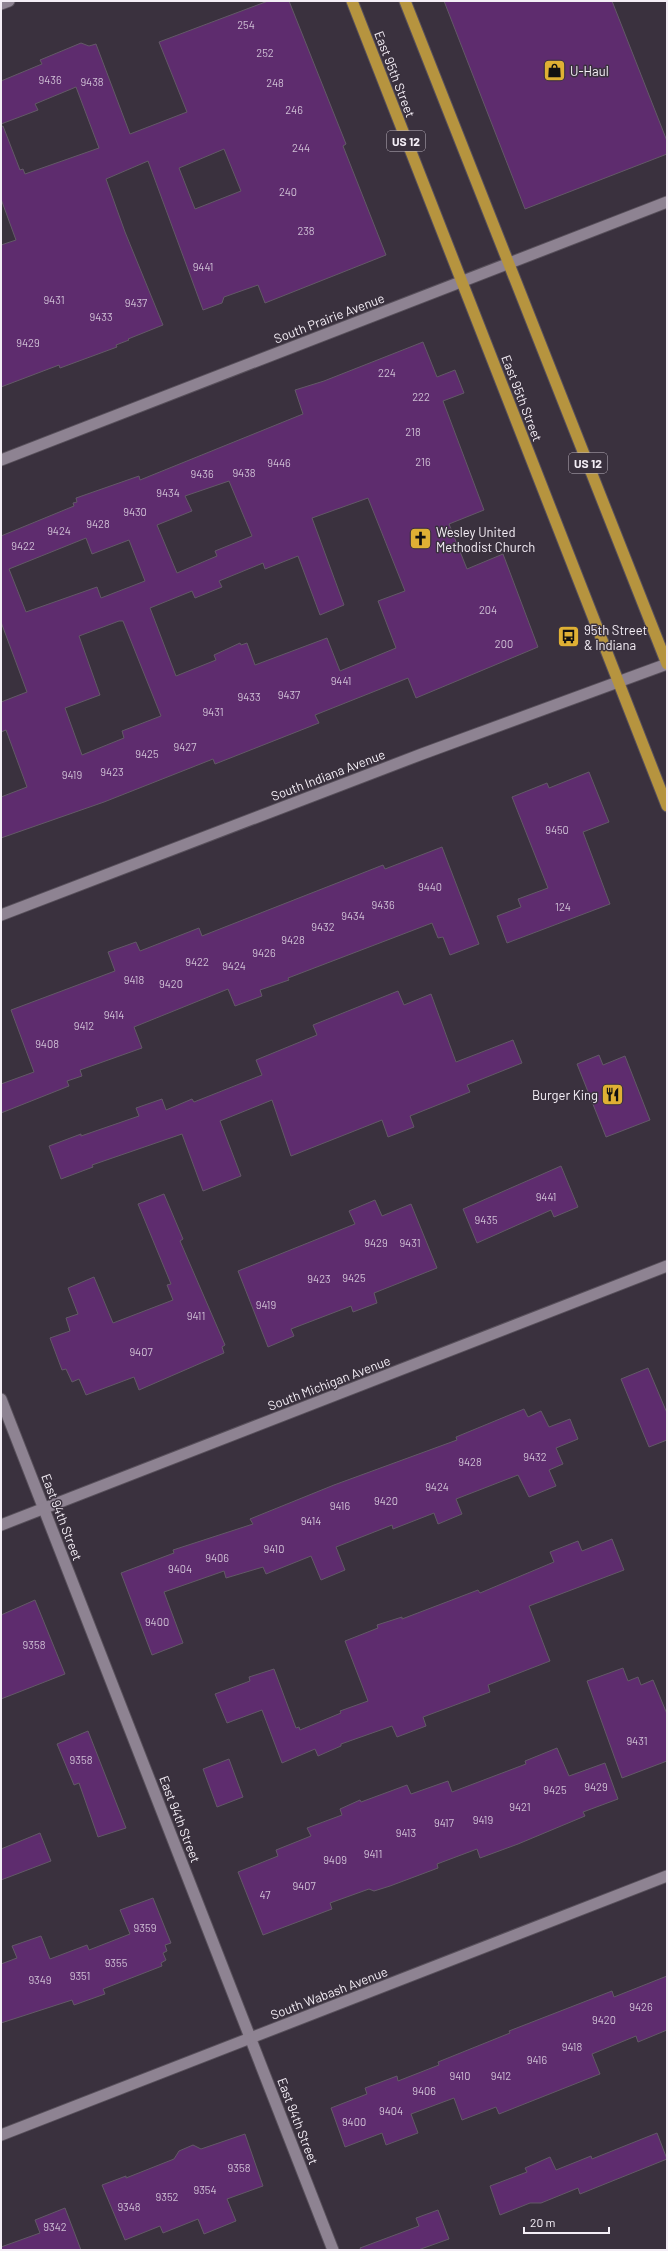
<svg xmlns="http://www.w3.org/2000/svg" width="668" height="2251" font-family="Barlow,sans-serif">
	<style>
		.building { fill: #5e2c6e; stroke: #635967; fill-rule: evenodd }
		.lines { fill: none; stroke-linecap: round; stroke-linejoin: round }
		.minor-casing { stroke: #58505b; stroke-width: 13 }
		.primary-casing { stroke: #58505b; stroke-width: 13 }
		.minor { stroke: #8e8392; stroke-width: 11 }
		.primary { stroke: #b6943f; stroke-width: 11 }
		.labels { text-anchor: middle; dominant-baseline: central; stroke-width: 3; stroke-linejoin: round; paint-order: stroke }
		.number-label { font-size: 11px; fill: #cebed4 }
		.shield { fill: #3a313e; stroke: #bcb5bf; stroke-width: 1 }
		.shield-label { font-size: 12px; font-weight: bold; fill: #f4eef6 }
		.poi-label { font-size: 13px; fill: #f4eef6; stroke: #3a313e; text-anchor: start }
		.street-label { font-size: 13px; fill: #f4eef6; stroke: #3a313e }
	</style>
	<rect width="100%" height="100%" fill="#3a313e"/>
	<g class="building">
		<path d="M268,1H289L346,144L343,146L386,255L265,303L258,285L224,297L222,303L203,310L148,161L106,179L125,232L163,325L128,339L129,340L116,345L117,347L60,368L59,365L1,387V245L16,240L1,199V127L3,126L20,170L23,169L25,174L99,148L76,87L35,104L38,110L1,124V81L42,64L40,60L81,43L89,46L96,44L130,134L187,112L159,42ZM224,149L241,191L195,209L179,168Z"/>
		<polygon points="444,1 612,1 667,141 667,154 525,209"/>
		<path d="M423,342L437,377L455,370L464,393L443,401L484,510L449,524L467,569L503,554L538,647L416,698L408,678L315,715L319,723L215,764L213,759L104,802L1,838V797L27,787L6,730L1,732V702L27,692L1,622V536L74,506L73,503L77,502L76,498L139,476L140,480L303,414L295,390L324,381ZM229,481L252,536L215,551L217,556L177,573L157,525L192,511L185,496ZM368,498L405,591L378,601L396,648L340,671L327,638L255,665L247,643L241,645L240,643L214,655L216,660L176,676L150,608L192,591L195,598L222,587L219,581L263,563L265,569L298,556L320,615L344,605L312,518ZM86,538L92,554L129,540L145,581L101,598L97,587L26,612L9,569ZM119,621H123L161,716L122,731L124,738L82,755L65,708L100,695L79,636Z"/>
		<polygon points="589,772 609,822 583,832 610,904 507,943 497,916 521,907 518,899 548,888 512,797 547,783 549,788"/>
		<polygon points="442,847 479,944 450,955 443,937 438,938 432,923 288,978 289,980 260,990 262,996 235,1006 228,989 134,1027 142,1048 80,1070 82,1076 67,1081 69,1086 1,1113 1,1084 34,1072 11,1010 115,971 108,952 136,942 140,951 199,928 202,936 383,865 385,869"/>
		<polygon points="398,991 404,1005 431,994 456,1062 513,1040 522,1063 467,1085 470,1092 410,1116 414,1127 388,1137 382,1120 291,1156 272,1100 220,1121 241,1176 203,1191 182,1134 92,1165 93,1167 61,1179 49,1146 81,1134 81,1136 139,1116 136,1108 162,1099 166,1110 192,1099 194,1102 262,1075 256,1060 317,1035 313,1025"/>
		<polygon points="599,1055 603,1065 625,1056 650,1120 606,1137 577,1064"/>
		<polygon points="561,1166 578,1207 554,1217 551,1210 477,1243 463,1209"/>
		<polygon points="164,1194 183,1239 180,1241 225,1345 222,1347 224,1353 139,1390 134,1377 86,1395 79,1379 72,1382 66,1369 62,1370 50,1338 70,1331 66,1318 78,1314 68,1288 94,1277 113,1323 173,1300 167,1285 171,1284 138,1204"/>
		<polygon points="375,1200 382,1216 411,1204 437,1268 374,1293 377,1303 353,1312 351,1306 291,1329 294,1336 268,1347 238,1271 355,1224 349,1211"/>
		<polygon points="648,1368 667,1413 667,1440 649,1447 621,1379"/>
		<polygon points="524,1409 528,1417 541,1411 549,1427 570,1419 578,1439 556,1448 563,1464 549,1470 556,1486 529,1497 518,1475 456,1499 462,1514 438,1524 434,1513 393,1529 392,1525 336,1547 345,1570 321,1580 311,1556 266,1574 263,1567 226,1578 224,1571 164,1592 183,1643 152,1655 121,1573 174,1553 173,1550 253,1524 250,1519 334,1485 457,1440 456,1437"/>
		<polygon points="612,1539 624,1570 529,1606 550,1661 488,1685 490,1692 423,1717 426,1726 397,1737 392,1726 341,1744 341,1746 318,1756 315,1749 282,1763 262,1710 227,1723 215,1694 250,1681 249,1677 274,1669 296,1728 299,1727 300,1730 341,1713 340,1711 368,1701 345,1641 378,1628 377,1625 402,1617 402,1619 478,1590 480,1593 554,1562 550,1552 578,1541 582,1551"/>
		<polygon points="35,1600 65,1674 1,1699 1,1615"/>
		<polygon points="623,1668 628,1681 638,1677 641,1685 653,1680 667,1714 667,1761 622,1778 587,1681"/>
		<polygon points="88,1731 126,1828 98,1837 79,1783 74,1785 57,1744"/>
		<polygon points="557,1748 569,1776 605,1763 618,1799 583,1812 585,1816 518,1844 480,1858 477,1849 437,1864 438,1868 390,1886 374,1891 369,1889 330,1903 332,1909 263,1935 238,1872 278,1856 276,1850 311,1836 307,1828 342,1815 340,1809 360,1800 361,1802 407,1785 411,1794 448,1781 452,1792 526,1764 525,1761"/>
		<polygon points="229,1759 243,1797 217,1807 203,1769"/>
		<polygon points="40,1833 51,1861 1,1880 1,1849"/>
		<polygon points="153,1898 171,1943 165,1945 167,1951 163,1953 166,1960 161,1963 162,1966 103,1989 105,1994 74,2005 72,2000 1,2023 1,1964 17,1958 12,1946 41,1936 50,1959 87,1945 89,1950 130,1934 120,1910"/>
		<polygon points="667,1976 667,2030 638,2042 636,2036 592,2054 600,2074 499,2114 496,2107 462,2120 454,2098 411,2114 418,2133 386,2145 382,2133 345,2147 331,2108 367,2094 365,2088 397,2076 398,2081 439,2065 438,2062 510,2033 509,2031 612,1991 614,1997"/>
		<polygon points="657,2133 667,2159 580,2194 578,2188 541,2203 530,2203 500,2215 490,2186 527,2172 525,2168 550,2157 556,2170 591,2156 592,2159"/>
		<polygon points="245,2134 263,2186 227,2199 236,2221 204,2234 198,2219 163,2233 160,2226 125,2240 102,2185 126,2176 126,2178 174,2159 179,2151 193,2145 201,2149"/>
		<polygon points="65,2208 81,2250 1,2250 1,2247 40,2233 35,2220"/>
		<polygon points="438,2210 449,2239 418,2250 361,2250 360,2248 419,2226 416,2218"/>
	</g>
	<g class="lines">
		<defs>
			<g id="minor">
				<polyline points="1,4 9,1"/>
				<polyline points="1,460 667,202"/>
				<polyline points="1,915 422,754 667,664"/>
				<polyline points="1,1399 333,2250"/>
				<polyline points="1,1525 667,1266"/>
				<polyline points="1,2135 667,1876"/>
			</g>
			<g id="primary">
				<polyline points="352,1 667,806"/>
				<polyline points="405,1 667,664"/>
			</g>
		</defs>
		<use href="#minor" class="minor-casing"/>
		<use href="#primary" class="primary-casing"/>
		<use href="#minor" class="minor"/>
		<use href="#primary" class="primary"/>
	</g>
	<defs>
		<symbol id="shop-square" viewBox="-11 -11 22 22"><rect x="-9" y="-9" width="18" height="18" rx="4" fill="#dfb034" stroke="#3a313e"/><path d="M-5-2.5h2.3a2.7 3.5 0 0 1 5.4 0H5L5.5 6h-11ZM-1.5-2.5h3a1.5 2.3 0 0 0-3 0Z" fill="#111"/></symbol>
		<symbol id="church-square" viewBox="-11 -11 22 22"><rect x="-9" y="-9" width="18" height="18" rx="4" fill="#dfb034" stroke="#3a313e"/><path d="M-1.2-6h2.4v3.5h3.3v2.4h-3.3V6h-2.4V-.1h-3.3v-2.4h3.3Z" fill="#111"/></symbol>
		<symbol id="bus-square" viewBox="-11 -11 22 22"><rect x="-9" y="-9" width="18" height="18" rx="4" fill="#dfb034" stroke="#3a313e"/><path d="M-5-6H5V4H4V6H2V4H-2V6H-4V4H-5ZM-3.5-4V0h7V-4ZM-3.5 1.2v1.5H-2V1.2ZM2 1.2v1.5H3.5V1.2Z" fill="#111"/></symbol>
		<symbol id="restaurant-square" viewBox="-11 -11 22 22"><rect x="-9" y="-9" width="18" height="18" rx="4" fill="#dfb034" stroke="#3a313e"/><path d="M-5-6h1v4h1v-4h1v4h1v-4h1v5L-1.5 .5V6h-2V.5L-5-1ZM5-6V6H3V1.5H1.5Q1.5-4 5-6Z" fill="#111"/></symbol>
	</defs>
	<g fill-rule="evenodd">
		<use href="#shop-square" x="542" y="58" width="25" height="25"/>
		<use href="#church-square" x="408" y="526" width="25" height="25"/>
		<use href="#bus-square" x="556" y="624" width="25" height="25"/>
		<use href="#restaurant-square" x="600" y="1082" width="25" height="25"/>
	</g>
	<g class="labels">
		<g class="number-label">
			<text x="246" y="24">254</text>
			<text x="265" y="52">252</text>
			<text x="50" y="79">9436</text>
			<text x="92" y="81">9438</text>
			<text x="275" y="82">248</text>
			<text x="294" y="109">246</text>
			<text x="301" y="147">244</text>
			<text x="288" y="191">240</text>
			<text x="306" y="230">238</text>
			<text x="203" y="266">9441</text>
			<text x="54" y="299">9431</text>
			<text x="136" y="302">9437</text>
			<text x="101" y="316">9433</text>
			<text x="28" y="342">9429</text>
			<text x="387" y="372">224</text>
			<text x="421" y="396">222</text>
			<text x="413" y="431">218</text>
			<text x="423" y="461">216</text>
			<text x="279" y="462">9446</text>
			<text x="244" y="472">9438</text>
			<text x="202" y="473">9436</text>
			<text x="168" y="492">9434</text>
			<text x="135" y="511">9430</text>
			<text x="98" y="523">9428</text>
			<text x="59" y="530">9424</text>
			<text x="23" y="545">9422</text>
			<text x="488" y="609">204</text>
			<text x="504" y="643">200</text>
			<text x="341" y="680">9441</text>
			<text x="289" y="694">9437</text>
			<text x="249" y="696">9433</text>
			<text x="213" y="711">9431</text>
			<text x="185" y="746">9427</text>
			<text x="147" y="753">9425</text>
			<text x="112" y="771">9423</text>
			<text x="72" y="774">9419</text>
			<text x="557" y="829">9450</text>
			<text x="430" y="886">9440</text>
			<text x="383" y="904">9436</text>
			<text x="563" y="906">124</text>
			<text x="353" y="915">9434</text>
			<text x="323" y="926">9432</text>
			<text x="293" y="939">9428</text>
			<text x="264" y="952">9426</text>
			<text x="197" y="961">9422</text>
			<text x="234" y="965">9424</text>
			<text x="134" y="979">9418</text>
			<text x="171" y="983">9420</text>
			<text x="114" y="1014">9414</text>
			<text x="84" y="1025">9412</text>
			<text x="47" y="1043">9408</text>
			<text x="546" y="1196">9441</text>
			<text x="486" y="1219">9435</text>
			<text x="376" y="1242">9429</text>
			<text x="410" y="1242">9431</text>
			<text x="354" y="1277">9425</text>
			<text x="319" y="1278">9423</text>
			<text x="266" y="1304">9419</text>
			<text x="196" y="1315">9411</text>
			<text x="141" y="1351">9407</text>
			<text x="535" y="1456">9432</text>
			<text x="470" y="1461">9428</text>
			<text x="437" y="1486">9424</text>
			<text x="386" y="1500">9420</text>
			<text x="340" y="1505">9416</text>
			<text x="311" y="1520">9414</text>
			<text x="274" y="1548">9410</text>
			<text x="217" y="1557">9406</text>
			<text x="180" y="1568">9404</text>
			<text x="157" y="1621">9400</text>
			<text x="34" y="1644">9358</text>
			<text x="637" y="1740">9431</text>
			<text x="81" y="1759">9358</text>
			<text x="596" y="1786">9429</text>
			<text x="555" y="1789">9425</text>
			<text x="520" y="1806">9421</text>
			<text x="483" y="1819">9419</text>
			<text x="444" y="1822">9417</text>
			<text x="406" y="1832">9413</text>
			<text x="373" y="1853">9411</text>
			<text x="335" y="1859">9409</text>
			<text x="304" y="1885">9407</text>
			<text x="265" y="1894">47</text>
			<text x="145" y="1927">9359</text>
			<text x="116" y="1962">9355</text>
			<text x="80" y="1975">9351</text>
			<text x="40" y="1979">9349</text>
			<text x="641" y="2006">9426</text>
			<text x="604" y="2019">9420</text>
			<text x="572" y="2046">9418</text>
			<text x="537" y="2059">9416</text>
			<text x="460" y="2075">9410</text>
			<text x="501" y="2075">9412</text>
			<text x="424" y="2090">9406</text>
			<text x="391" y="2110">9404</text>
			<text x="354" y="2121">9400</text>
			<text x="239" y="2167">9358</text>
			<text x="205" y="2189">9354</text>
			<text x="167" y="2196">9352</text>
			<text x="129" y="2206">9348</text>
			<text x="55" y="2226">9342</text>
		</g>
		<g class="shield">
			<rect x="387" y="131" width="38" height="20" rx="3"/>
			<rect x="569" y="453" width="38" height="20" rx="3"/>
		</g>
		<g class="shield-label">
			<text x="406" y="141">US 12</text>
			<text x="588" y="463">US 12</text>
		</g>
		<g class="poi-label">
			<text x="570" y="71">U-Haul</text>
			<text x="436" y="532">Wesley United<tspan x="436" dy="15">Methodist Church</tspan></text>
			<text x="584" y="630">95th Street<tspan x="584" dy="15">&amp; Indiana</tspan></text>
			<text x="598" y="1095" text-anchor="end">Burger King</text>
		</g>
		<g class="street-label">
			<text transform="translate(395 74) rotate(69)">East 95th Street</text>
			<text transform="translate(329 318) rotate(-21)">South Prairie Avenue</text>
			<text transform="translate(522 398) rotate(69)">East 95th Street</text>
			<text transform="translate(328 775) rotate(-21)">South Indiana Avenue</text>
			<text transform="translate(329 1383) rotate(-21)">South Michigan Avenue</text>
			<text transform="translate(62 1517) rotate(69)">East 94th Street</text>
			<text transform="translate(180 1819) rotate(69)">East 94th Street</text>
			<text transform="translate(329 1993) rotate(-21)">South Wabash Avenue</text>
			<text transform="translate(298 2121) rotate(69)">East 94th Street</text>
		</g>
	</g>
	<rect width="668" height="2251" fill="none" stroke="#f4eef6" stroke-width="4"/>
	<path d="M524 2227v6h85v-6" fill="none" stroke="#f4eef6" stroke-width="2"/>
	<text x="530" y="2227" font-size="12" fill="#f4eef6" stroke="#3a313e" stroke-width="3" paint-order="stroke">20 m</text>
</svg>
